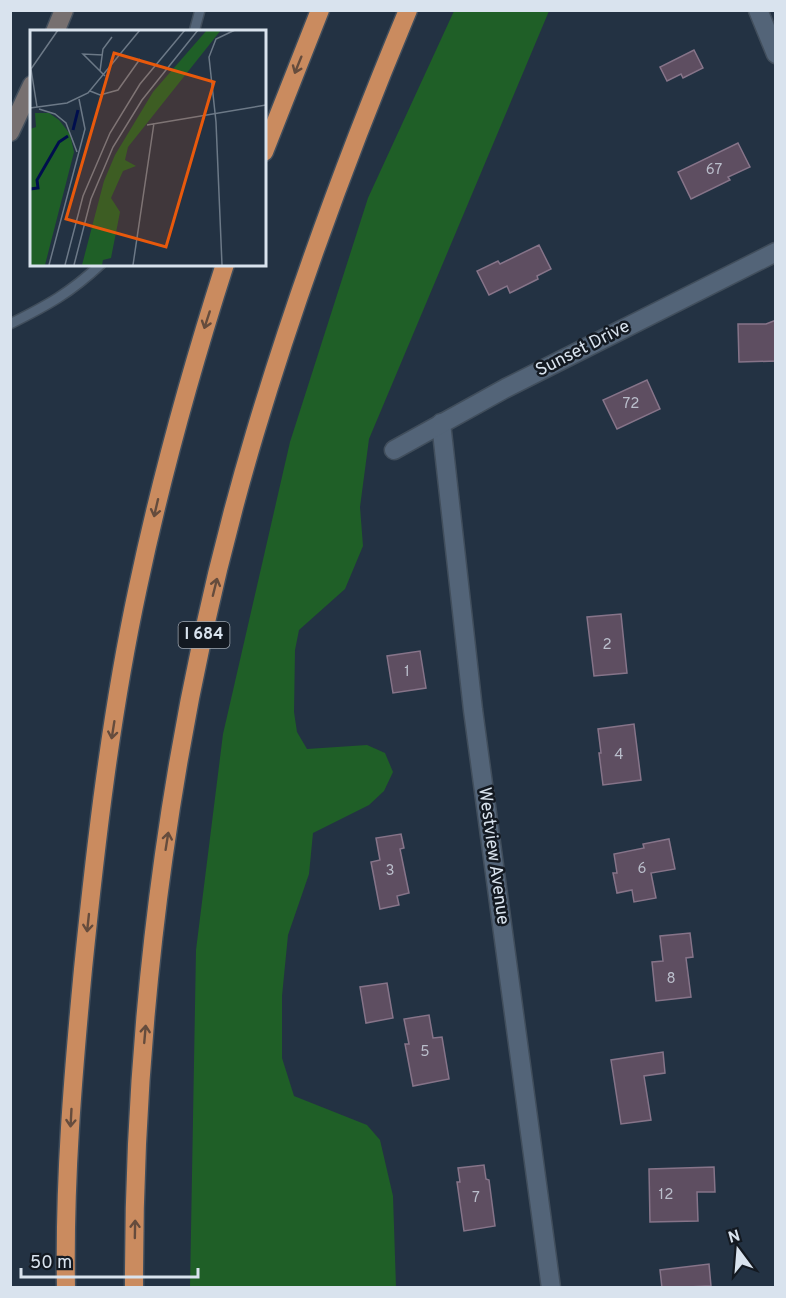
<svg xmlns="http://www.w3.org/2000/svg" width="786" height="1298" font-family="Overpass,sans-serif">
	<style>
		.green { fill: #1f5f27 }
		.building { fill: #5e4e61; stroke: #867489; stroke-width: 1.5 }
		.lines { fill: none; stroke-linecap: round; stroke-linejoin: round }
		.service-casing { stroke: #414e5c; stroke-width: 12 }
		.minor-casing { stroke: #414e5c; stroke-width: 21 }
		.secondary-casing { stroke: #414e5c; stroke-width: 21 }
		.motorway-casing { stroke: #414e5c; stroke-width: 21 }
		.service { stroke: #536478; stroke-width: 9 }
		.minor { stroke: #536478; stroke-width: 18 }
		.secondary { stroke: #777070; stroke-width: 18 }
		.motorway { stroke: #ca8b5f; stroke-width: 18 }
		.oneway { stroke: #654c3d }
		.labels { text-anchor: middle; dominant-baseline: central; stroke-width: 5; stroke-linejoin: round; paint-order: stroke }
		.number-label { font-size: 15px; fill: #babecb }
		.shield { fill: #131921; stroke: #9ea6b0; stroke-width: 1.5 }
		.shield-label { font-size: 16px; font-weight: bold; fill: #d9e3ee }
		.street-label { font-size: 18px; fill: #d9e3ee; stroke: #131921 }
		.inset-river { fill: none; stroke: #000e4d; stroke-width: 3 }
		.inset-road { fill: none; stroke: #6c7987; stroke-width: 1.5 }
		.view { fill: #e8590c; fill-opacity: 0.15; stroke: #e8590c; stroke-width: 3 }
		.inset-edge { fill: none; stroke: #d9e3ee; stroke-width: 3 }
	</style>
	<rect width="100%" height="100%" fill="#233243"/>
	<polygon class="green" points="454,11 549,11 369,439 360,507 363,546 345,589 299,630 295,650 294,712 297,732 307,749 367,745 385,753 393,772 384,791 369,805 313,833 309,874 288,935 282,996 282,1058 294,1096 367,1125 380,1140 393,1196 396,1287 190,1287 196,950 223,734 290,442 368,198"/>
	<g class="building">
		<polygon points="694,50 703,68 683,78 681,74 667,81 660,67"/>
		<polygon points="738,143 750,167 728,177 730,180 691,199 678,172"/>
		<polygon points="539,245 551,269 537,276 538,279 510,293 507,286 489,295 477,271 498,261 500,264"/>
		<polygon points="776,320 776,361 739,362 738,324 766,324"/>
		<polygon points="647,380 660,409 617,429 603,400"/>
		<polygon points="621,614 627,673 594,676 587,617"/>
		<polygon points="420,651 426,688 393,693 387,656"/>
		<polygon points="634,724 641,780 603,785 599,753 601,753 598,729"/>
		<polygon points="401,834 404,848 400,849 409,893 397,896 399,905 380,909 371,862 380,860 376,838"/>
		<polygon points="669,839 675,869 651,873 656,898 634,902 632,890 617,893 613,873 617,873 614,854 644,848 643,844"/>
		<polygon points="690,933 693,957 686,958 691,997 656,1001 652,962 663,961 660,936"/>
		<polygon points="387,983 393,1018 366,1023 360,987"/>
		<polygon points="429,1015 433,1038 442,1037 449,1079 413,1086 405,1044 409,1044 404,1019"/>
		<polygon points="663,1052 665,1073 644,1076 651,1120 621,1124 611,1060"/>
		<polygon points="484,1165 486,1179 489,1180 495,1226 464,1231 457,1182 460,1182 458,1168"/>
		<polygon points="714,1167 715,1192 697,1192 698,1221 650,1222 649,1169"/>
		<polygon points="709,1264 711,1286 662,1288 660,1270"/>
	</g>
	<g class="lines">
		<defs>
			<g id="service">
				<polyline points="194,32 200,10"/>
				<path d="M10,324C48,305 70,293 101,264"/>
			</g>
			<g id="minor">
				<polyline points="758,10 776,54"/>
				<polyline points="441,423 473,710 551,1288"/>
				<polyline points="394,450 506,388 776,252"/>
			</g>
			<g id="secondary">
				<polyline points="55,32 64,10"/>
				<polyline points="10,132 32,85"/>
			</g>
			<g id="motorway">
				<polyline points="264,152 320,10"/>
				<path d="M66,1288C64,1181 73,1075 83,969C96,841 111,713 138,587C161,478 191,370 225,264"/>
				<path d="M134,1288C133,1005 174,704 255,433C298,289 350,149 408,10"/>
			</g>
		</defs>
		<use href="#service" class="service-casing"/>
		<use href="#minor" class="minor-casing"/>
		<use href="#secondary" class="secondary-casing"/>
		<use href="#motorway" class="motorway-casing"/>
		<use href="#service" class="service"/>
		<use href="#minor" class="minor"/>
		<use href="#secondary" class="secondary"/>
		<use href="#motorway" class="motorway"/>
	</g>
	<defs><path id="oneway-shaft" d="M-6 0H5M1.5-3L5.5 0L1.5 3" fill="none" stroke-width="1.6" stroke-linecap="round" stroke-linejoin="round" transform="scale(1.5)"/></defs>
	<g class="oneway">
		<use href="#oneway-shaft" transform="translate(298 65) rotate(112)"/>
		<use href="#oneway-shaft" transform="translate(207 320) rotate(108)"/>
		<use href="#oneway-shaft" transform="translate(156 508) rotate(103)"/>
		<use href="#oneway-shaft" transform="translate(215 587) rotate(-76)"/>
		<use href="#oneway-shaft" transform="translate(113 730) rotate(99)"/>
		<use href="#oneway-shaft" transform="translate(167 841) rotate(-81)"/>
		<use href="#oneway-shaft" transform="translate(88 923) rotate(96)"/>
		<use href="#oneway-shaft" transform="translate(145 1034) rotate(-85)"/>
		<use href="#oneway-shaft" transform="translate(71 1118) rotate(93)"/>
		<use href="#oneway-shaft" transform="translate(135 1229) rotate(-89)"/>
	</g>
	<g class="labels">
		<g class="number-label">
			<text x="714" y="170">67</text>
			<text x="631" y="404">72</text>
			<text x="607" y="645">2</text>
			<text x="407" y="672">1</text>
			<text x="619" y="755">4</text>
			<text x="642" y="869">6</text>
			<text x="390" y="871">3</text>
			<text x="671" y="979">8</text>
			<text x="425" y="1052">5</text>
			<text x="666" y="1195">12</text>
			<text x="476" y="1198">7</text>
		</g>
		<rect class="shield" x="178.5" y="622" width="51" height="26" rx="4.5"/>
		<g class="shield-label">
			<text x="204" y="635">I 684</text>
		</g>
		<g class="street-label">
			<text transform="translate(583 349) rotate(-27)">Sunset Drive</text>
			<text transform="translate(493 856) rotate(82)">Westview Avenue</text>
		</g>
	</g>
	<g transform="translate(30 30)">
		<rect width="236" height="236" fill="#233243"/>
		<path d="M177,0H191L98,117L95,130L106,136L93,141L81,168L90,182L81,228L73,230L72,235H52L74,151L85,125L123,62ZM5,83H19L29,90L40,104L44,122L15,235H0V99L6,97Z" fill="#1f5f27"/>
		<path class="inset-river" d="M43,100L48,80M0,159L8,158L7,150L29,112L38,106"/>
		<path class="inset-road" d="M70,41L53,24L73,25M75,46L70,41L73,19L82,7M60,61L70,65L88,60L110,29M7,77L1,39L28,0M0,78L37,73L58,63L110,0M9,79L25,84L36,93L47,122M117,95L236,75M19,235L55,99L49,69M35,235L53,166L80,103L110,54L155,0M44,235L61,169L83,117L112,70L168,0M103,235L124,93M192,235L186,92L179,27L186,9L205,0"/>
		<path class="view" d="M84,23L184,52L136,217L36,189Z"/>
		<rect width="236" height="236" class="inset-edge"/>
	</g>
	<rect width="786" height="1298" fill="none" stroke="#d9e3ee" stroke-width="24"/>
	<g transform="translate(738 1250) rotate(344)" stroke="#131921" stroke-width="4.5" paint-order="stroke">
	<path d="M0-4.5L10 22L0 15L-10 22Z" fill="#d9e3ee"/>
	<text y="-9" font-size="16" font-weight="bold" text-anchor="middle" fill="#d9e3ee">N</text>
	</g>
	<path d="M21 1268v9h177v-9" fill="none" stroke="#d9e3ee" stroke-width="3"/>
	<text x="30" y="1268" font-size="18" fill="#d9e3ee" stroke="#131921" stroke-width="4.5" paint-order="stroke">50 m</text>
</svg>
